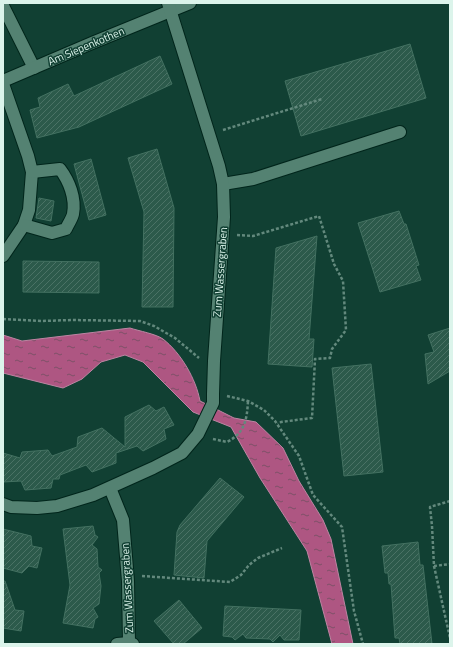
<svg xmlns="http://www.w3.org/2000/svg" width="453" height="647" font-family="'Titillium Web',sans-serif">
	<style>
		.water { fill: url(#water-ripples); stroke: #bc85a2 }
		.building { fill: url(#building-hatch); stroke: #437161 }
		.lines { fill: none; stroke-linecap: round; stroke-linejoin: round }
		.minor-casing { stroke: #01251b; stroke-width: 14 }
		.path { stroke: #63897d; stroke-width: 2.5; stroke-dasharray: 3 2; stroke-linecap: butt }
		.minor { stroke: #548272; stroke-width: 12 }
		.labels { text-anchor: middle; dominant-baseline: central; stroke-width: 3; stroke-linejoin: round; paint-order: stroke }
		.street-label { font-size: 11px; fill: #dcf4eb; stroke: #114033 }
	</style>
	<defs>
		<pattern id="water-ripples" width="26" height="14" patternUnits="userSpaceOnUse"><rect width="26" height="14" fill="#ae5682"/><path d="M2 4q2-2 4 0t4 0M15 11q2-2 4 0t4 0" fill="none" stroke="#7d5067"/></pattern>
		<pattern id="building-hatch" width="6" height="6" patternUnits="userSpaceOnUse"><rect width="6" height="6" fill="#2c5a4b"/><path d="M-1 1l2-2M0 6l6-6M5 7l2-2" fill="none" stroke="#4a7265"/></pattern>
	</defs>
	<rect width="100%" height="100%" fill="#114033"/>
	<path class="water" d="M130,328C139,331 156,334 163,339C181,353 196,379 200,401L234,418L256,422L283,448L299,481L323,520L331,539L353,644H332L307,551L260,478L231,427L193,412L143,362L125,355L101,362L82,379L63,388L3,373V335L22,341Z"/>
	<g class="building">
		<polygon points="410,44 426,98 301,136 285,81"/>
		<polygon points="160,56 172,84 79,127 37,138 30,110 40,107 38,98 68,84 74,96"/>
		<polygon points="157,149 174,208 173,307 142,307 144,212 128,158"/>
		<polygon points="91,159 106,215 89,220 74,164"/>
		<polygon points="39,198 54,201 51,221 36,218"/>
		<polygon points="399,211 404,224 406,224 419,265 416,266 421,280 380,292 358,223"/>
		<polygon points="317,236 309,339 314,339 312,367 268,364 276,248"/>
		<polygon points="23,261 99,262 99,293 23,292"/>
		<polygon points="450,328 450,371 428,384 425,354 434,352 428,335"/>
		<polygon points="371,364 383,472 344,476 332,368"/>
		<polygon points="149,405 156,411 164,407 174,425 164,429 166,439 143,451 137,446 116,453 116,463 92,472 86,465 60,475 59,479 53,479 51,488 25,490 21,481 3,482 3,453 20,458 22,452 48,450 52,456 77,447 78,437 102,428 125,447 125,417"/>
		<polygon points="220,478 244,497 207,541 204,578 174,575 177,532 180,525"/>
		<polygon points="93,526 95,535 98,537 92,545 97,549 98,567 102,570 99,573 101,586 99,604 93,608 98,617 95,619 93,628 63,623 70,585 63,529"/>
		<polygon points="3,529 31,536 32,546 42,548 37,568 29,566 22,573 3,568"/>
		<polygon points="418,542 420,565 423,565 432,644 400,644 399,638 395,638 391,584 389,584 388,573 385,573 382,546"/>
		<polygon points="3,581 5,581 15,610 24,611 21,631 3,628"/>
		<polygon points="179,600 202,628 183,644 174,644 154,621"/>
		<polygon points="225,606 301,610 299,640 284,640 280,635 273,642 270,639 246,638 243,634 235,640 232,637 223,636"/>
	</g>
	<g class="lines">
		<defs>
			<g id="minor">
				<polyline points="3,6 34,68"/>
				<polyline points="3,81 92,43 190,3"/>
				<polyline points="3,84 28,156 32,172 29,210 24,225 3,256"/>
				<polyline points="223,184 253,179 400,132"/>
				<path d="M24,225L52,233L66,229C68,224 72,219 73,214C76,198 69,181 60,169L32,172"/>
				<polyline points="110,488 123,520 128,581 129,643"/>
				<polyline points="3,504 11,507 37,508 57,506 93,495 153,468 182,453 198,434 213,403 213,394 214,361 224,217 223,184 219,166 168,3"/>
				<polyline points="117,644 129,643 133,644"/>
			</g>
		</defs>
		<use href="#minor" class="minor-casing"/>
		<g class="path">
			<polyline points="223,130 322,99"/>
			<polyline points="237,235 253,236 319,216 334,264 343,281 346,330 332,349 330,358 315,359 312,418 281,422 278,424"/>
			<polyline points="3,319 42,321 72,320 140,321 154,326 175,338 199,358"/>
			<polyline points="227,396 248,401 264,410 275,421 299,456 313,495 342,527 354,611 363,644"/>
			<path d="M213,439L227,442C245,433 247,419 248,401"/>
			<polyline points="450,501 430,507 432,526 434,566 450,638"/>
			<polyline points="434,566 450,564"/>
			<polyline points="142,576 230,582 241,575 249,565 258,558 282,548"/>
		</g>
		<use href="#minor" class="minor"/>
	</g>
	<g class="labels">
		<g class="street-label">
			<text transform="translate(86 46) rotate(-23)">Am Siepenkothen</text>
			<text transform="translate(220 272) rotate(-86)">Zum Wassergraben</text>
			<text transform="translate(127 588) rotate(-93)">Zum Wassergraben</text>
		</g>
	</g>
	<rect width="453" height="647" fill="none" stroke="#dcf4eb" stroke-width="8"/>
</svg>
